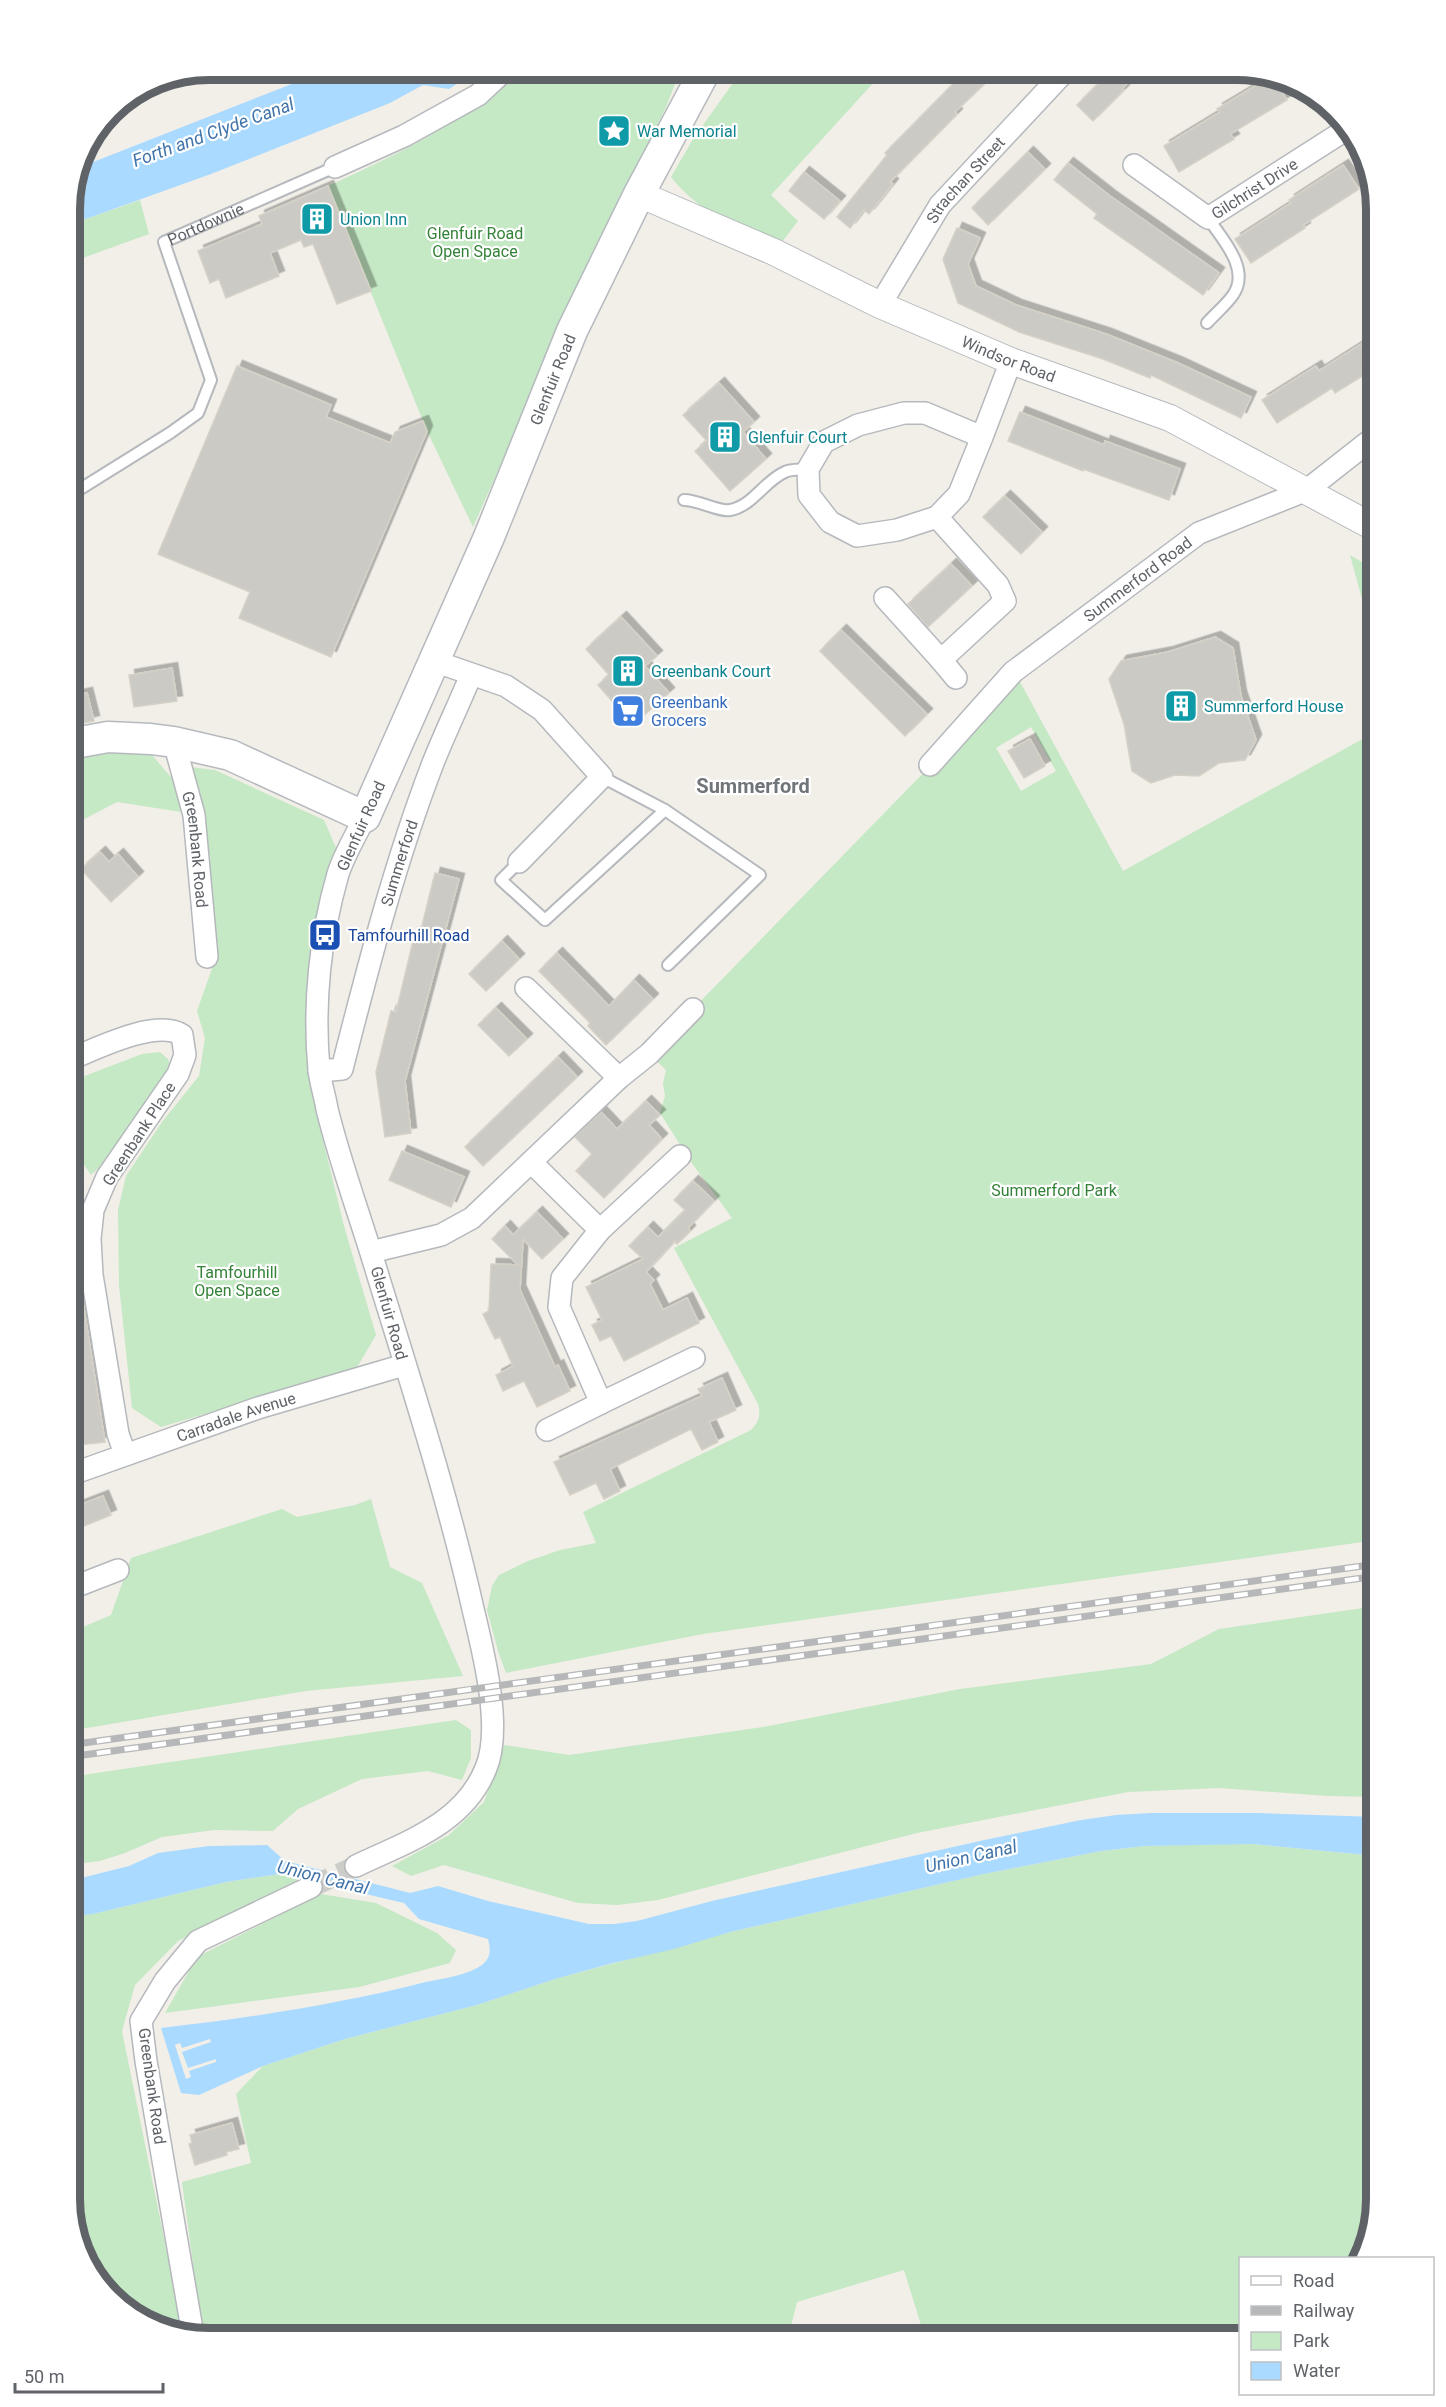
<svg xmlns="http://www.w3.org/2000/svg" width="1446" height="2407" font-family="Roboto,sans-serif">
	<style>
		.green { fill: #c5e8c5; fill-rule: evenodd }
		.water { fill: #aadaff }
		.pier { fill: #f1efe8 }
		.building { fill: #cccac5; stroke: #d6d1c6; stroke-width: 1.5; filter: url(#shadow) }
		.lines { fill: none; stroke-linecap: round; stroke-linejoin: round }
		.minor-tunnel { stroke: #ccccc8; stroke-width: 21; stroke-dasharray: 21 10; stroke-linecap: butt }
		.service-casing { stroke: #b5b8bc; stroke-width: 14 }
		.minor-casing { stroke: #b5b8bc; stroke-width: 24 }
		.tertiary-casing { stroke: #b5b8bc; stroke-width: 28 }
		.secondary-casing { stroke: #b6babf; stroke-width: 33 }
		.service { stroke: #fff; stroke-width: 10 }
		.minor { stroke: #fff; stroke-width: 21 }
		.tertiary { stroke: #fff; stroke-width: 26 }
		.secondary { stroke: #fff; stroke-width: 30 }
		.rail-casing { stroke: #b6b7b8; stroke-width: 7 }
		.rail { stroke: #fff; stroke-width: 4.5; stroke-dasharray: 14; stroke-linecap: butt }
		.labels { text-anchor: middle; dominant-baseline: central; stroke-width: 4.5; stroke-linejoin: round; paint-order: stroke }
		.culture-label { font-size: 16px; fill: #0d838f; stroke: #fff; text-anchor: start }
		.street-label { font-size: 16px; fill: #5f6368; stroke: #fff }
		.park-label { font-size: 16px; fill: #348238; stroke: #fff }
		.shop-label { font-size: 16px; fill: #366cbe; stroke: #fff; text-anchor: start }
		.transit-label { font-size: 16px; fill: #164399; stroke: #fff; text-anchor: start }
		.water-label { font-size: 18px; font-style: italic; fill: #4174aa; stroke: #fff }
		.quarter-label { font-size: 20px; font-weight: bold; fill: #70757a; stroke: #fff }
		.rim { fill: none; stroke: #5f6368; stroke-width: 8 }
	</style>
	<defs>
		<filter id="shadow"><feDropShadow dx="5.5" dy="-5.5" stdDeviation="0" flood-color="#0004"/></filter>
	</defs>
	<rect width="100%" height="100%" fill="#f1efe8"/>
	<g class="green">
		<path d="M518,69H681L666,107L578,291L473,527L427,431L328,186C397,154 464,124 518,69Z"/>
		<path d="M743,69H886L771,195L798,221L779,246C739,227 699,213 671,177L693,139Z"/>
		<polygon points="140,200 149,234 69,263 69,225"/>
		<polygon points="1350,555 1377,571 1377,654"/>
		<path d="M1019,680L1123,871L1377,731V1540L703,1634L506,1673L498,1651L487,1610L492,1586L499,1575L528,1561L560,1550L596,1543L583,1512L751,1430C759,1422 761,1415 758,1404L674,1248L732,1218L691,1162L660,1113L665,1096L663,1083L666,1070L649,1054L937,759ZM1031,727L1056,771L1021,791L996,748Z"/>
		<polygon points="121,747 152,755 175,782 188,813 117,802 69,827 69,752"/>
		<polygon points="190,767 215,770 324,820 340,857 309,976 312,1095 344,1226 376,1335 356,1369 161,1427 132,1408 119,1285 118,1210 126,1176 162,1122 199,1076 205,1038 197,1011 214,963"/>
		<polygon points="160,1052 168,1059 171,1069 116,1152 91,1175 69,1143 69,1100 80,1095 82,1077 142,1054"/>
		<polygon points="371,1499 390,1567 422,1583 463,1676 306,1691 69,1731 69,1633 111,1615 131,1558 282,1509 297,1517 355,1505"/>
		<polygon points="1377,1606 1377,1797 1328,1796 1219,1788 1128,1792 917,1833 658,1900 617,1905 578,1903 444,1865 411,1876 392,1866 449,1835 484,1802 504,1745 569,1755 763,1727 960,1689 1151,1664 1219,1629"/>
		<polygon points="456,1720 471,1730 471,1758 462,1780 428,1771 362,1779 298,1809 273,1831 214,1830 162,1837 125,1853 100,1861 69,1865 69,1777"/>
		<polygon points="1216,1844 1253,1844 1377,1856 1377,2199 1359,2258 1240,2258 1240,2337 925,2338 904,2270 797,2302 791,2326 790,2338 203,2338 182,2182 251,2163 236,2094 263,2066 345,2039 477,2005 555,1979 730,1932 984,1874 1101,1851 1145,1846"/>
		<polygon points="280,1874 302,1879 178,1941 135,1985 122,2031 183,2332 131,2315 83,2260 69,2199 69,1917 93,1914 226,1882"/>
		<polygon points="321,1894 376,1903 437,1933 456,1950 450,1963 359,1987 165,2013 197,1957"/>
	</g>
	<g class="water">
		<polygon points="319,69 473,69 471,75 449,89 423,85 390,103 211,174 69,225 69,199 78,168 302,80"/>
		<path d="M1151,1813H1258L1377,1817V1856L1253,1844L1145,1846L1101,1851L984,1874L730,1932L674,1949L613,1963L555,1979L477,2005L345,2039L263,2066L199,2095L181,2093L161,2028C250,2018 339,2004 426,1982C441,1979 476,1974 486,1961C491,1955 490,1947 488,1939L419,1919L404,1903L280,1874L226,1882L93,1914L69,1917V1881L129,1866L158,1853L209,1846L267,1845L285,1861L410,1893L438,1886L488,1901L589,1924H614L637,1921L712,1901L980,1841L1081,1820L1116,1815Z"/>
	</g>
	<polygon class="pier" points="210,2039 211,2042 182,2052 188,2068 216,2059 216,2062 189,2071 191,2077 186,2079 175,2045 180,2043 182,2048"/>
	<g class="building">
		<polygon points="968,69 1000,69 955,112 957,114 890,182 893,184 869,214 864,210 850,228 837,217 887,155 885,153"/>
		<polygon points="1113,69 1140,69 1122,89 1124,90 1093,121 1077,105"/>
		<polygon points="1270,77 1274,79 1287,100 1230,134 1234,139 1179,172 1164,146 1220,112 1217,109"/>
		<polygon points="1028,152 1045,169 988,225 972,208"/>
		<polygon points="1068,163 1110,196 1219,273 1203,295 1094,218 1097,214 1054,180"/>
		<polygon points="1343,165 1359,189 1303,225 1305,228 1251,263 1235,239 1291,203 1289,200"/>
		<polygon points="804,172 840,201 824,219 789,191"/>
		<polygon points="328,186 371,291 337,304 313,244 304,247 301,240 270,253 279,276 226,298 219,279 210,283 198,251 262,224 259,216"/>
		<polygon points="957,228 980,238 968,264 976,286 1016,305 1106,334 1178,363 1251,397 1241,418 1151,375 1150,378 1103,359 1019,332 958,303 943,259"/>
		<polygon points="1377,334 1377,367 1335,393 1332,388 1277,423 1262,400 1316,366 1319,371"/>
		<polygon points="237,366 331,405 326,417 390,443 395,432 423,421 427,431 331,657 239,618 250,592 158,554"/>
		<polygon points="719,383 754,422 743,432 766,459 730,491 695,451 707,441 683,415"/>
		<polygon points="1020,412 1104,445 1105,441 1180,469 1169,500 1083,469 1083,471 1008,441"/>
		<polygon points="1005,496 1042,532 1021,554 983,517"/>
		<polygon points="951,564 972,586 928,627 908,604"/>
		<polygon points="621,617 657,656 645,666 669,693 633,725 598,685 609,675 586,649"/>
		<polygon points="841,630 927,714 905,736 820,651"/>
		<polygon points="1215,637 1233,648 1241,696 1256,740 1245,760 1219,763 1199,776 1175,775 1151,783 1132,771 1124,724 1109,679 1121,661 1168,652"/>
		<polygon points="172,668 177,701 134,707 129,675"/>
		<polygon points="87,693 94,721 69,726 69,697"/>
		<polygon points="1030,739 1045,766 1024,778 1008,751"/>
		<polygon points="100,852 109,862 118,854 138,877 111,902 81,869"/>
		<polygon points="435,873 459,879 405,1081 411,1133 385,1137 376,1072 391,1011 396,1012 415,933 420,934"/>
		<polygon points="502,941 519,959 486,991 469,974"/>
		<polygon points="557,953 609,1006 634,980 653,999 606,1045 588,1026 590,1023 539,971"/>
		<polygon points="496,1008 527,1039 509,1056 478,1025"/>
		<polygon points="558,1057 577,1077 483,1166 465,1147"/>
		<polygon points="646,1101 660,1115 649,1125 662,1139 604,1198 576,1171 592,1154 575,1137 601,1112 617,1129"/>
		<polygon points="402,1151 464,1177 451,1207 389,1180"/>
		<polygon points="693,1181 714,1201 688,1228 690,1231 677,1244 675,1241 646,1272 654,1280 650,1284 663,1310 687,1298 699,1323 624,1361 611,1336 600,1341 592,1325 602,1320 586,1287 643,1259 629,1246 648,1227 658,1237 685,1210 674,1200"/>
		<polygon points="537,1212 563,1239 542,1259 523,1239 520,1290 555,1367 558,1365 570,1391 537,1407 524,1381 503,1391 496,1375 513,1366 500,1337 495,1339 483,1314 489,1311 491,1264 518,1265 492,1239 505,1226 513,1235"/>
		<polygon points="69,1218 79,1218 77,1240 79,1277 105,1442 78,1445 69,1367"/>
		<polygon points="722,1378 736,1410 709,1422 718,1442 702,1450 691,1429 610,1469 620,1491 604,1499 596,1483 570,1495 554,1462 702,1396 698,1389"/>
		<polygon points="103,1496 111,1515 69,1532 69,1509"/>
		<polygon points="232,2123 239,2149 226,2152 227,2155 195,2165 189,2144 192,2143 190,2135"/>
	</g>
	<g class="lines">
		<polyline class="minor-tunnel" points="311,1887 356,1866"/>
		<defs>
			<g id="service">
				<path d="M1207,323C1215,314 1226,305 1233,295C1251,269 1222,239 1208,218"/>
				<path id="s1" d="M69,496L170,433L198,413L211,380L164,242L335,167"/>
				<path d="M684,500C699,500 718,512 730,510C753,506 764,481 785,472C791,469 801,470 808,469"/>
				<polyline points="602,777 665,810 760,875 668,965"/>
				<polyline points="519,862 501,880 545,920 665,810"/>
			</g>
			<g id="minor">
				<path id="s2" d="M1134,165L1208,218L1347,129"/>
				<polyline points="335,167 404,136 478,95 506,69"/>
				<path id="s3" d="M880,305L940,205L1067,69"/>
				<polyline points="982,437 925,413 904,413 858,425 824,442 808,469 809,495 830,522 857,536 897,530 937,517 959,494 982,437 1011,361"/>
				<polyline points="885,598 941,660 1005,601 998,585 937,517"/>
				<polyline points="941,660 956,678"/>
				<polyline points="434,661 506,686 542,710 602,777 519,862"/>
				<path id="s4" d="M174,742L194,815L207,957"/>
				<path id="s5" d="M930,765L1013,672L1199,533L1307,490L1377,435"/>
				<polyline points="526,988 619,1078"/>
				<path d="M69,1060C95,1049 157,1018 182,1035L185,1055L178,1074L107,1177L93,1210L90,1239L92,1275L118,1434L125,1454"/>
				<path id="s6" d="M319,1071L342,1069C368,967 395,862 433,763C445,733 459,704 471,675"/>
				<polyline points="531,1162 600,1230"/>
				<polyline points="371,1252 441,1235 472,1218 619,1078 649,1054 693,1009"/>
				<polyline points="601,1403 694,1358"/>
				<polyline points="547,1430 601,1403 559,1307 562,1278 600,1230 680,1156"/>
				<path id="s7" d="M69,1475L258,1408L404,1365"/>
				<polyline points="69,1589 118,1570"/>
				<path d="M356,1866C406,1842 464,1824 486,1768C503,1728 483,1651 473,1609C446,1489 407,1371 371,1253C356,1205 339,1158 327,1109C325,1096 320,1082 319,1069C313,1005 320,936 338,874C344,855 356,835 365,817"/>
				<polyline points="193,2335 146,2061 141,2021 165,1981 198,1941 311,1887"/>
			</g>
			<g id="tertiary">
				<path id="s8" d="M639,194L774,252L880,305L1011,361L1170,418L1377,529"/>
			</g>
			<g id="secondary">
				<path id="s9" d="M69,744L108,737L151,739L174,742L230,755L365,817L489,537L572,331L639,194L706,69"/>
			</g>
		</defs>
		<use href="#service" class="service-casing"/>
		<use href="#minor" class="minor-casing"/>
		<use href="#tertiary" class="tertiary-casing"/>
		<use href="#secondary" class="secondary-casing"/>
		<use href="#service" class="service"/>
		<use href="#minor" class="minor"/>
		<use href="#tertiary" class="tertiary"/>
		<use href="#secondary" class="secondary"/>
		<defs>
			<g id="rail">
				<polyline points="69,1745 1377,1564"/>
				<polyline points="69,1757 1377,1576"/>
			</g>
		</defs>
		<use href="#rail" class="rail-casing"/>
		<use href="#rail" class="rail"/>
	</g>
	<defs>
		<symbol id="sight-square" viewBox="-11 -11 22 22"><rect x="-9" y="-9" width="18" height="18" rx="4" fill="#0f9aa8" stroke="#fff"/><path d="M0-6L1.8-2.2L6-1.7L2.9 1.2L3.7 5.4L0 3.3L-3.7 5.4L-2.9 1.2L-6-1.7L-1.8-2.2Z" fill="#fff"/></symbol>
		<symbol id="building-square" viewBox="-11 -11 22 22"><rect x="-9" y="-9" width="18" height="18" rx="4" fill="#0f9aa8" stroke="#fff"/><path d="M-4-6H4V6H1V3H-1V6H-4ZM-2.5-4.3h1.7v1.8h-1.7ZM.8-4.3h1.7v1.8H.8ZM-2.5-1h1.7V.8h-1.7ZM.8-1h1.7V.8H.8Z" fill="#fff"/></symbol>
		<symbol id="supermarket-square" viewBox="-11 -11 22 22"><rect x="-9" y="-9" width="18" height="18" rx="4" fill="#3f7fe0" stroke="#fff"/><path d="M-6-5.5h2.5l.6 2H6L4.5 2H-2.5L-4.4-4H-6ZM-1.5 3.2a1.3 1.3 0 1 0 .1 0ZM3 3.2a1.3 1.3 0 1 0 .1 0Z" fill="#fff"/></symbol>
		<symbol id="bus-square" viewBox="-11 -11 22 22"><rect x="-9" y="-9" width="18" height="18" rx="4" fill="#1a4fb4" stroke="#fff"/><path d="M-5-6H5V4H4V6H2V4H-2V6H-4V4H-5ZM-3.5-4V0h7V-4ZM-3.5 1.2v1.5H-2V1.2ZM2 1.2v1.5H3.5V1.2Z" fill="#fff"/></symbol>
	</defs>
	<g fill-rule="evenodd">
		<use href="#sight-square" x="595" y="112" width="38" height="38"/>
		<use href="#building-square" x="298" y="200" width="38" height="38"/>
		<use href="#building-square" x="706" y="418" width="38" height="38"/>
		<use href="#building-square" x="609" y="652" width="38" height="38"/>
		<use href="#building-square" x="1162" y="687" width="38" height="38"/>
		<use href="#supermarket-square" x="609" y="692" width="38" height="38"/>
		<use href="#bus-square" x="306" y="916" width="38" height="38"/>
	</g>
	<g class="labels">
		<g class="culture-label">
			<text x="637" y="131">War Memorial</text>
			<text x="340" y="219">Union Inn</text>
			<text x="748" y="437">Glenfuir Court</text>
			<text x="651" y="671">Greenbank Court</text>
			<text x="1204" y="706">Summerford House</text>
		</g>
		<g class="street-label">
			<text stroke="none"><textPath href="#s3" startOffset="152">Strachan Street</textPath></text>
			<text stroke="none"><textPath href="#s2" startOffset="146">Gilchrist Drive</textPath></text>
			<text stroke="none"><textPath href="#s1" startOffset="380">Portdownie</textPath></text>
			<text stroke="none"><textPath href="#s8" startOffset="405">Windsor Road</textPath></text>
			<text stroke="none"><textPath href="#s9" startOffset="788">Glenfuir Road</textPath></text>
			<text stroke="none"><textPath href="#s5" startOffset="280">Summerford Road</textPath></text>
			<text transform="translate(361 826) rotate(-66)">Glenfuir Road</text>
			<text stroke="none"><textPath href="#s4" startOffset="110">Greenbank Road</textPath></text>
			<text stroke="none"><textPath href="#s6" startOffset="237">Summerford</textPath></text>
			<text transform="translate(139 1134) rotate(-57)">Greenbank Place</text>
			<text transform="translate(389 1313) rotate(74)">Glenfuir Road</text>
			<text stroke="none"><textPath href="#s7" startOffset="177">Carradale Avenue</textPath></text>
			<text transform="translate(152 2086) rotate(82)">Greenbank Road</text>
		</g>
		<g class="park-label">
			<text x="475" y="233">Glenfuir Road<tspan x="475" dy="18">Open Space</tspan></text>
			<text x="1054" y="1190">Summerford Park</text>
			<text x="237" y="1272">Tamfourhill<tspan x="237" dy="18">Open Space</tspan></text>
		</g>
		<g class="shop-label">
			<text x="651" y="702">Greenbank<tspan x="651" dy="18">Grocers</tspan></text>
		</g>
		<g class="transit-label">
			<text x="348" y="935">Tamfourhill Road</text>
		</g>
		<g class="water-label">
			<text transform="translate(213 132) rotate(-20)">Forth and Clyde Canal</text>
			<text transform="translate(971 1856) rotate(-13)">Union Canal</text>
			<text transform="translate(323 1877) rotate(14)">Union Canal</text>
		</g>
		<g class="quarter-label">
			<text x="753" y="786">Summerford</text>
		</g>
	</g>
	<path d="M0 0H1446V2407H0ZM209 80H1237A129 129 0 0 1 1366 209V2199A129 129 0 0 1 1237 2328H209A129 129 0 0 1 80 2199V209A129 129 0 0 1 209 80Z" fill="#fff" fill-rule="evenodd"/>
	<path class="rim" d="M209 80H1237A129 129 0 0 1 1366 209V2199A129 129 0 0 1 1237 2328H209A129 129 0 0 1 80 2199V209A129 129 0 0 1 209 80Z"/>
	<rect x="1239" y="2257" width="195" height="138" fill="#ffffff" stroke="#bfc1c3" stroke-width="1.5"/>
	<rect x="1251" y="2276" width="30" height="9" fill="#ffffff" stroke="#bfc1c3" stroke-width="1.5"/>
	<text x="1293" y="2287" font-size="18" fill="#5f6368">Road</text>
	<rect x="1251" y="2306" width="30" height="9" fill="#b6b7b8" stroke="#bfc1c3" stroke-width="1.5"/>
	<text x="1293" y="2317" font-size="18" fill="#5f6368">Railway</text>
	<rect x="1251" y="2332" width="30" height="18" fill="#c5e8c5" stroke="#bfc1c3" stroke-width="1.5"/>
	<text x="1293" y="2347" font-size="18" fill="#5f6368">Park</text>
	<rect x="1251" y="2362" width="30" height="18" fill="#aadaff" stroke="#bfc1c3" stroke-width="1.5"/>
	<text x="1293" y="2377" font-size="18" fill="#5f6368">Water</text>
	<path d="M15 2383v9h148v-9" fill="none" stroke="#5f6368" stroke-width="3"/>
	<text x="24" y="2383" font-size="18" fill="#5f6368" stroke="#ffffff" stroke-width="4.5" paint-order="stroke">50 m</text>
</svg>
